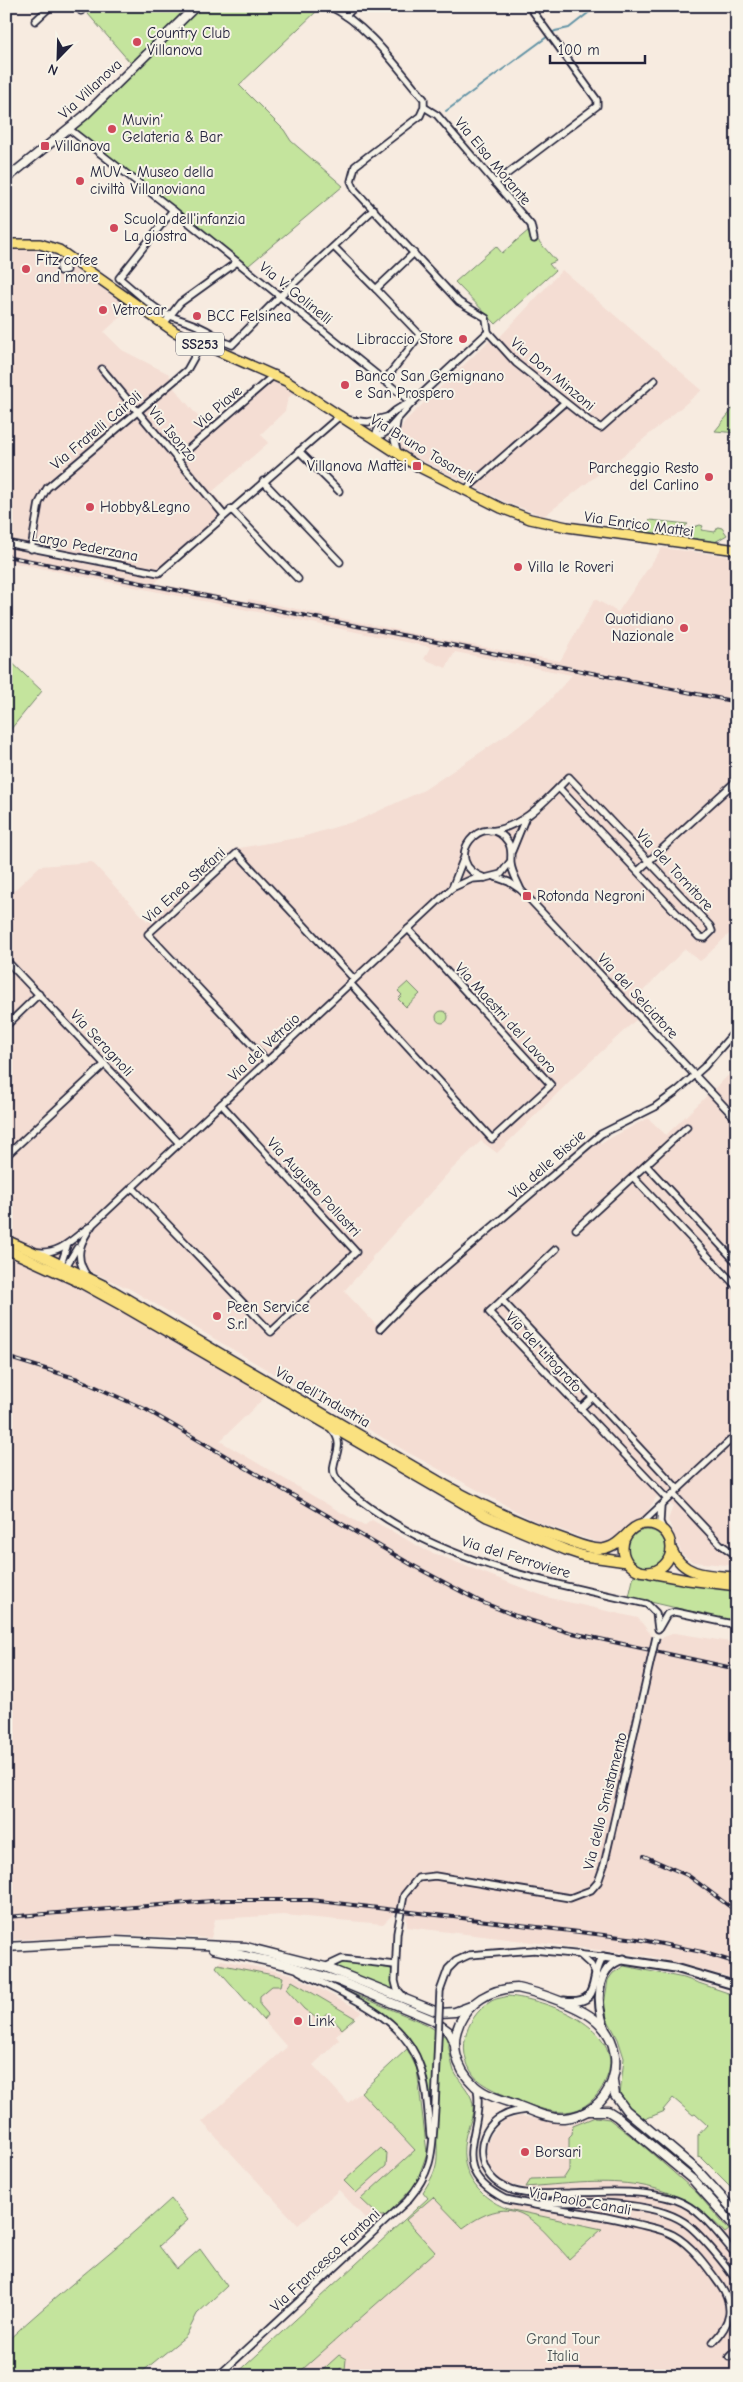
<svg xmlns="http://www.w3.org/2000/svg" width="743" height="2382" font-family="'Comic Neue',sans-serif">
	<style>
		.built { fill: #f4ddd3 }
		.green { fill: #c4e49d; stroke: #73836c }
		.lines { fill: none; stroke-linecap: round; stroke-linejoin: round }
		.stream { stroke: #6494a6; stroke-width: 2 }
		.minor-casing { stroke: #22223b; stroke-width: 9 }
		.tertiary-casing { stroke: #22223b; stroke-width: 11 }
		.secondary-casing { stroke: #22223b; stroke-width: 11 }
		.primary-casing { stroke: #22223b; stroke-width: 12 }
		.minor { stroke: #f7f3e8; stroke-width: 5.5 }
		.tertiary { stroke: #f7f3e8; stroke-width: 7 }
		.secondary { stroke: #f7f3e8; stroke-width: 8 }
		.primary { stroke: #fae180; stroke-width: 9 }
		.rail-casing { stroke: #22223b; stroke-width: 4 }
		.rail { stroke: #f7f3e8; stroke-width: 2; stroke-dasharray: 5.5; stroke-linecap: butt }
		.minor-bridge-casing { stroke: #22223b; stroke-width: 9; stroke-linecap: butt }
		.minor-bridge { stroke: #f7f3e8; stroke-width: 5.5 }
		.poi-dot { fill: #d1495b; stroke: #f7f3e8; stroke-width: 2 }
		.labels { text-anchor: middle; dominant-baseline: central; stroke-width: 4; stroke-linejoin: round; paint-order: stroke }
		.shield { fill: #f7f3e8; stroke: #62616f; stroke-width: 1 }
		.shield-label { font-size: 14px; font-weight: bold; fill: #22223b }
		.poi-label { font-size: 15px; fill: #22223b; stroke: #f7f3e8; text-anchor: start }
		.street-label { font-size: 15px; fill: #22223b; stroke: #f7f3e8 }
		.park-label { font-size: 15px; fill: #4a5254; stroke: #f7f3e8 }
	</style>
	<rect width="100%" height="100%" fill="#f7ebe0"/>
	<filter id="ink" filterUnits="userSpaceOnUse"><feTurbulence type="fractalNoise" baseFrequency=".02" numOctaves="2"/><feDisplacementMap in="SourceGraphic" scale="10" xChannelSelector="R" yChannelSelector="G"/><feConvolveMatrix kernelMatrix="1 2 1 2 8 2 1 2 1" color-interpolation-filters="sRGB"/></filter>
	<g filter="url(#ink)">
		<g class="built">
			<polygon points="20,249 35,250 61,259 130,308 104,332 122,350 169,374 174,388 211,432 272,380 294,393 288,398 285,411 261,434 268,443 212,492 231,515 155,583 247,601 249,599 435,638 560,661 595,599 618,612 662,548 737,557 737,932 729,934 703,959 700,961 685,949 641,993 652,1005 575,1076 497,1153 481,1141 450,1171 372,1257 372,1260 344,1291 379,1328 403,1304 597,1140 601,1143 648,1118 666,1135 737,1067 737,1566 693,1562 682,1554 668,1520 673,1506 657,1496 646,1514 615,1537 602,1544 535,1521 407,1452 130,1289 6,1234 6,898 40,866 92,862 147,921 234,849 302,837 359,820 424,790 505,736 548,702 572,675 455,652 446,668 424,659 430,647 6,561 6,250"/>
			<polygon points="562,270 702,390 634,447 544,516 505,502 415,457 400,448 397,435 405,421 488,342 498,339"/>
			<polygon points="6,1254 46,1271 105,1301 267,1395 220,1441 364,1526 372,1520 425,1550 546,1597 638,1618 652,1636 661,1638 675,1633 737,1643 737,1979 649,1956 407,1927 406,1914 395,1912 383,1924 284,1915 215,1919 211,1938 131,1935 6,1940"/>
			<polygon points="221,1960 291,1974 362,2011 336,2036 339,2040 313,2065 348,2103 361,2092 415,2150 421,2173 416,2184 374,2228 339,2190 298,2225 202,2122 287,2047 216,1967"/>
			<polygon points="594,2114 608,2114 620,2123 701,2194 737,2235 737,2376 234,2376 437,2190 508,2209 525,2187 508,2185 501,2181 490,2167 487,2158 487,2144 491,2135 503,2121 521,2116 569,2125"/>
		</g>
		<g class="green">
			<polygon points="81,6 316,6 319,9 239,85 284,130 291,141 343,186 242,271 70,128 136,69"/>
			<polygon points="529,230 556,261 549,264 555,271 496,324 455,282 496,246 502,253"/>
			<polygon points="737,404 737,433 715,431"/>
			<polygon points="650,520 688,524 673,536 641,531"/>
			<polygon points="700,525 703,526 701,530 715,532 718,527 722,528 727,535 715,542 677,536 685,530"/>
			<polygon points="6,657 42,691 6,735"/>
			<polygon points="408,982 420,994 406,1007 398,999 402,995 398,991"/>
			<circle cx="442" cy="1017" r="6"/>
			<circle cx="647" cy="1549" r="19"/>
			<polygon points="634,1575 737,1590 737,1622 629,1597"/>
			<polygon points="345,1962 388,1968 392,1970 392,1982 395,1991 333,1966"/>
			<polygon points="218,1964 283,1977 281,1986 272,1986 260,1996 260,2005 268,2014 263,2020 216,1967"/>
			<polygon points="624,1966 684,1978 737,1996 737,2193 701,2157 698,2158 698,2135 707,2125 695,2114 693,2115 673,2098 663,2110 665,2111 645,2119 626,2104 620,2095 624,2058 618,2039 603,2011 608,1980 613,1973"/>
			<polygon points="292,1981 355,2018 342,2029 327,2013 319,2020 304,2009 286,1989"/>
			<path d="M323,1981L426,2024L446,2037C450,2048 450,2060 454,2071C459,2082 471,2091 473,2104C474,2115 469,2124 466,2134C457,2169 476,2197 508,2209L602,2229L569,2259C533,2219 515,2190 463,2228L433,2197L406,2220L435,2252L295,2376H234L428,2198L423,2192C428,2184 434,2175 436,2165C441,2147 429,2079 421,2060C416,2048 408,2035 398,2025C378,2005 347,1995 323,1981Z"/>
			<path d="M508,1996C544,1999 626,2027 607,2077C602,2090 594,2101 581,2108C573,2112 560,2113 551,2111C534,2108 490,2091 478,2080C454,2056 464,2018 490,2002C495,1998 503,1998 508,1996Z"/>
			<polygon points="407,2049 417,2069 427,2153 416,2184 386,2216 379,2216 361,2199 415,2150 361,2092"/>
			<path d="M595,2117L609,2119L640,2143L697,2193L729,2230L725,2233C669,2170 601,2181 526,2187L531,2179L564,2178L569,2170V2137L572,2134L573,2126Z"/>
			<polygon points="381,2148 387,2154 386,2166 356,2193 344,2181"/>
			<path d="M171,2199L188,2220L159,2246L177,2269L200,2249L227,2286L197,2314L186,2336L137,2376H98L95,2372L90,2376H6V2342C59,2292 117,2249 171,2199Z"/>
			<polygon points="339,2355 346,2359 345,2370 342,2367 332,2376 316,2376"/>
		</g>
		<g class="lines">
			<polyline class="stream" points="446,111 555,31 569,28 597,6"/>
			<defs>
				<g id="minor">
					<polyline points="77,6 81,11"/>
					<path d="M329,6C368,25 396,66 424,99V107L420,116L355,166L351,181L355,190L459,302L486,318L488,332L516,363L589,421L601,428L655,380"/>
					<polyline points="346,16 355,6"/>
					<polyline points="35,21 51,6"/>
					<polyline points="424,107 437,115 531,225 534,239"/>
					<polyline points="69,129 173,210 412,403"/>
					<polyline points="495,183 597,106 597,100 529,6"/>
					<path d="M173,210L119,278C133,289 154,310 170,316C188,322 208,328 222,341L219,351"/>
					<polyline points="334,247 376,289"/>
					<polyline points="64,264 66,270 60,271 60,265 64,264 69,256"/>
					<polyline points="163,325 180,303 237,262"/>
					<polyline points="222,341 232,345 280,296 374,209"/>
					<polyline points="102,369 224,515"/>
					<polyline points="384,381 420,335 376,289 414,253"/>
					<polyline points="349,420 368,422 387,417"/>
					<polyline points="397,422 394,439 398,454"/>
					<polyline points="375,438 385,433 412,403 488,332"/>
					<path d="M375,438C377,423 397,406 412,403"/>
					<polyline points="299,451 339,491"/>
					<polyline points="177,459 275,374"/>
					<polyline points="263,481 340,562"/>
					<polyline points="464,491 564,403"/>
					<polyline points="231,509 298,579"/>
					<polyline points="6,543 159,573 341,415"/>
					<polyline points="31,549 39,503 47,488 187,370 201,345"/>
					<path d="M490,831C524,827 546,800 569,777L710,926L712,931L705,938L699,937L559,788"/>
					<polyline points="512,851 525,819"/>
					<path d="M510,862L501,874L485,878C437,862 485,806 508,842C513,850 510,856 511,864C512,873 518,882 521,890"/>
					<polyline points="638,871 737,780"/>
					<polyline points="495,877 509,882 521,890 737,1120"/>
					<polyline points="452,888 464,857"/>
					<polyline points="6,960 179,1143"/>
					<polyline points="350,983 492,1139 551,1085 408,929"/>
					<polyline points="6,1026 39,994"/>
					<polyline points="267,1061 148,934 237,853 354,979"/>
					<polyline points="6,1156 105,1064"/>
					<polyline points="646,1165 737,1263"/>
					<polyline points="633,1177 737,1287"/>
					<polyline points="132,1187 271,1332 356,1252 221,1104"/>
					<polyline points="576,1229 687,1127"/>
					<path d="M39,1252C61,1254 73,1238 89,1227"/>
					<polyline points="60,1267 67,1246"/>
					<polyline points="65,1268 77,1248"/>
					<path d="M88,1277C73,1257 80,1242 93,1224L452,888L472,879L485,878"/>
					<polyline points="502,1300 556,1249"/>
					<polyline points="380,1329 415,1293 601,1134 655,1107 677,1091 704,1067 737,1029"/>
					<polyline points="580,1409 593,1397"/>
					<path d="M332,1430C349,1448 325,1464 337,1479C346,1491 360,1500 372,1509C451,1565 553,1583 647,1604L656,1613L658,1629"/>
					<polyline points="673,1494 720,1544 737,1556"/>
					<polyline points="667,1499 489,1312 502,1300 678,1489"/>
					<polyline points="661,1506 660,1522 664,1531"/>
					<polyline points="640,1525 737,1434"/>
					<polyline points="659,1628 667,1614 675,1612 737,1625"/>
					<polyline points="534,1950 603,1957"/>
					<polyline points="579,1954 591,1965 595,1973"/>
					<polyline points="325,1967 342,1959 395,1965"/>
					<path d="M299,1971C343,1995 403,2014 420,2066C427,2088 428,2112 430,2135"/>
					<polyline points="404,1997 397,1989 395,1981 397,1933 404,1895 418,1878 435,1876 570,1898 591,1890 598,1882 604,1865"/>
					<path d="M477,2088C485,2134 444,2168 505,2199C549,2209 593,2212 637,2224C649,2227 662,2229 673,2235C692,2245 708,2268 720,2285C735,2307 731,2324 713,2342"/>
					<path d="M527,2110C518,2111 509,2112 501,2117C476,2131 475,2168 499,2184C519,2198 547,2193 569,2193C603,2192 643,2189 676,2200C702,2209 719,2236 737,2256"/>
					<path d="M542,2203C580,2202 652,2200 684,2222C699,2232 727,2266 737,2282"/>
					<polyline points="729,2357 737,2349"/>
					<path d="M218,2376L407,2201C435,2168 432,2149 435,2108"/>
				</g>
				<g id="tertiary">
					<polyline points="603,1957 675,1968 737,1986"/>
					<path d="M564,2001C604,2006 588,1976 603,1957"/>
					<path d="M605,2029C597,2006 593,1967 624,1959"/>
				</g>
				<g id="secondary">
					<polyline points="6,179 84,116 196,6"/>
					<polyline points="6,1947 115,1941 246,1947 325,1967 440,2013 455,2012 471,2006"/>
					<polyline points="213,1949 287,1965 339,1981 433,2020 448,2031 455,2044"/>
					<path d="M517,1988C540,1993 584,2007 600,2024C632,2057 611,2115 564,2118C548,2119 532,2111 517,2105C503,2100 486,2096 475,2086C433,2047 462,1989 517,1988Z"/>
					<polyline points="613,2081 615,2095 626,2110 698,2171 737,2214"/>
					<polyline points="588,2111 608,2111 616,2116 693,2180 737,2229"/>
				</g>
				<g id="primary">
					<polyline points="6,244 40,244 59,250 175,332 286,381 417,466 501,508 530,519 567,527 737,550"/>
					<path d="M6,1240L47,1258L103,1285L445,1485C485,1507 525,1526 567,1540C578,1544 589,1549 601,1549C613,1548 621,1540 629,1532"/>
					<polyline points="6,1249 81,1283 123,1306 487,1517 566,1550 584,1556 627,1562"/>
					<circle cx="647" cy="1548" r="24"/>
					<path d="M672,1550C683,1577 711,1575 737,1577"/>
					<polyline points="650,1573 688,1580 737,1586"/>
				</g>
			</defs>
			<use href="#minor" class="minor-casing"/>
			<use href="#tertiary" class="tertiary-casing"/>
			<use href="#secondary" class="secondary-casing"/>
			<use href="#primary" class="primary-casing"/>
			<use href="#minor" class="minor"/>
			<use href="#tertiary" class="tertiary"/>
			<use href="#secondary" class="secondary"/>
			<use href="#primary" class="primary"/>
			<defs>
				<g id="rail">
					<polyline points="6,556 737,702"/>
					<polyline points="6,1357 78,1379 147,1410 412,1565 479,1601 516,1616 568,1632 737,1669"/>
					<polyline points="644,1856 689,1876 737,1912"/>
					<polyline points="6,1917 225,1900 311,1900 637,1939 702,1952 737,1963"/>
				</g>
			</defs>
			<use href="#rail" class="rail-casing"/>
			<use href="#rail" class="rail"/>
			<defs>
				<g id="minor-bridge">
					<polyline points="604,1865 656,1637"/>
					<polyline points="435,2108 440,1991 448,1969 456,1961 469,1955 534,1950"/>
				</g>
			</defs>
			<use href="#minor-bridge" class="minor-bridge-casing"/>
			<use href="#minor-bridge" class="minor-bridge"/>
		</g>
	</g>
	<g class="poi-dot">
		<circle cx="137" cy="42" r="5"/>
		<circle cx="112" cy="129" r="5"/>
		<rect x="40" y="141" width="10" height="10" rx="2.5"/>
		<circle cx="80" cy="181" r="5"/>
		<circle cx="114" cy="228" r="5"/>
		<circle cx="26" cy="269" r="5"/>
		<circle cx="103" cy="310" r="5"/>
		<circle cx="197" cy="316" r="5"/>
		<circle cx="463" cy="339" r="5"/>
		<circle cx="345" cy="385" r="5"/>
		<rect x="412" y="461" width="10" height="10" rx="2.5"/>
		<circle cx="709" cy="477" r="5"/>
		<circle cx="90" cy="507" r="5"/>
		<circle cx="518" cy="567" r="5"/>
		<circle cx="684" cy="628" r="5"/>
		<rect x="522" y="891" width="10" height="10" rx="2.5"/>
		<circle cx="217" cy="1316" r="5"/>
		<circle cx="298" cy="2021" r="5"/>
		<circle cx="525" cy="2152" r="5"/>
	</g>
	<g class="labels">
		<rect class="shield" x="176" y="332.5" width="48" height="23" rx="4"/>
		<g class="shield-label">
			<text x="200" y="344">SS253</text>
		</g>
		<g class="poi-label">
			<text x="147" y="33">Country Club<tspan x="147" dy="17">Villanova</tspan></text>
			<text x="122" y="120">Muvin'<tspan x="122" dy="17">Gelateria &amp; Bar</tspan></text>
			<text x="55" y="146">Villanova</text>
			<text x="90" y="172">MUV - Museo della<tspan x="90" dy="17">civiltà Villanoviana</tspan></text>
			<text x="124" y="219">Scuola dell'infanzia<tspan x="124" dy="17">La giostra</tspan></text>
			<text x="36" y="260">Fitz cofee<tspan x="36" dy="17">and more</tspan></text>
			<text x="113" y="310">Vetrocar</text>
			<text x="207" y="316">BCC Felsinea</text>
			<text x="453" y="339" text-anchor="end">Libraccio Store</text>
			<text x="355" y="376">Banco San Gemignano<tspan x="355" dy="17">e San Prospero</tspan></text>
			<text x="407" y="466" text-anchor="end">Villanova Mattei</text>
			<text x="699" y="468" text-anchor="end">Parcheggio Resto<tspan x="699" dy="17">del Carlino</tspan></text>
			<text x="100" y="507">Hobby&amp;Legno</text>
			<text x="528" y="567">Villa le Roveri</text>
			<text x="674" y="619" text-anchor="end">Quotidiano<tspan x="674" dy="17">Nazionale</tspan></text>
			<text x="537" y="896">Rotonda Negroni</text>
			<text x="227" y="1307">Peen Service<tspan x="227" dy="17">S.r.l</tspan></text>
			<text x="308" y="2021">Link</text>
			<text x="535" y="2152">Borsari</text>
		</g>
		<g class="street-label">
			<text transform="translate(90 89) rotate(-43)">Via Villanova</text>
			<text transform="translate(493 161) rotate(50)">Via Elsa Morante</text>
			<text transform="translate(296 293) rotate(39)">Via V. Golinelli</text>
			<text transform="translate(553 374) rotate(40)">Via Don Minzoni</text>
			<text transform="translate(218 407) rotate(-41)">Via Piave</text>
			<text transform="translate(96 430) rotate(-40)">Via Fratelli Cairoli</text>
			<text transform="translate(173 434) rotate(50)">Via Isonzo</text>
			<text transform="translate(423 449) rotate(31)">Via Bruno Tosarelli</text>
			<text transform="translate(639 524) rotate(8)">Via Enrico Mattei</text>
			<text transform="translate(85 546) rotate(11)">Largo Pederzana</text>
			<text transform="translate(675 870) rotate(47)">Via del Tornitore</text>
			<text transform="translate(184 885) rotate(-42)">Via Enea Stefani</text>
			<text transform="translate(638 996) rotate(47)">Via del Selciatore</text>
			<text transform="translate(506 1018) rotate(48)">Via Maestri del Lavoro</text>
			<text transform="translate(102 1043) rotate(47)">Via Seragnoli</text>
			<text transform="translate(264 1047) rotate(-43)">Via del Vetraio</text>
			<text transform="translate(547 1164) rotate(-41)">Via delle Biscie</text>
			<text transform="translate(314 1187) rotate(47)">Via Augusto Pollastri</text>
			<text transform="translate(544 1352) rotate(47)">Via del Litografo</text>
			<text transform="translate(323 1397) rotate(30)">Via dell'Industria</text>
			<text transform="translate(516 1557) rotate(17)">Via del Ferroviere</text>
			<text transform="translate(605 1801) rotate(-76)">Via dello Smistamento</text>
			<text transform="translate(580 2201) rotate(10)">Via Paolo Canali</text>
			<text transform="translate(325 2260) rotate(-43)">Via Francesco Fantoni</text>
		</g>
		<g class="park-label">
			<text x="563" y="2339">Grand Tour<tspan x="563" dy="17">Italia</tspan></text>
		</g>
	</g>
	<rect width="743" height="2382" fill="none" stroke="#f7f3e8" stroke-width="25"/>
	<rect x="12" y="12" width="718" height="2357" fill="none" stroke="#22223b" stroke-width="2" filter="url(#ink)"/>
	<g transform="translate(58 58) rotate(203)" stroke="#f7f3e8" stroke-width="4" paint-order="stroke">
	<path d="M0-4L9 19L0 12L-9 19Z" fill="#22223b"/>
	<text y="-8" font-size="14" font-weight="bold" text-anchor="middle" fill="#22223b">N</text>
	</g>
	<path d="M550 55v8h95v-8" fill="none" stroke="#22223b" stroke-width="2.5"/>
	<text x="558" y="55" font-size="15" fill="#22223b" stroke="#f7f3e8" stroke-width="4" paint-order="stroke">100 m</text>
</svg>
